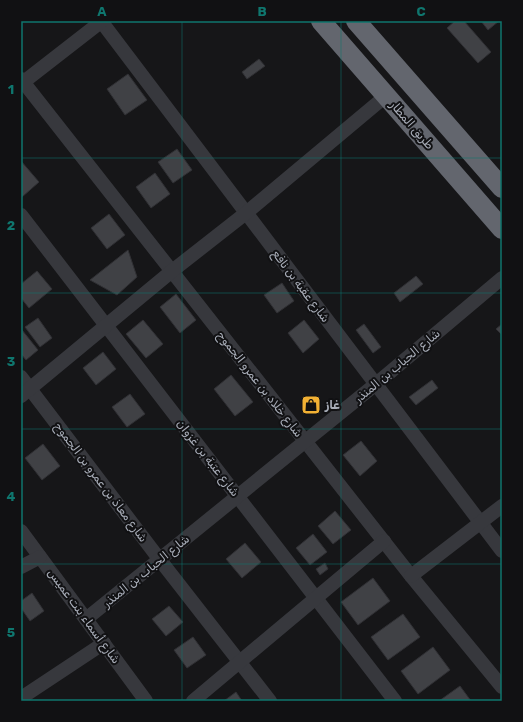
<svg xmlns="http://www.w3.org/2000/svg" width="523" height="722" font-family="Rubik,'Noto Sans Arabic',sans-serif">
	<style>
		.building { fill: #404145; stroke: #303034 }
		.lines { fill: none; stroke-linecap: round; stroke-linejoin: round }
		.minor { stroke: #37383d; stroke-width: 14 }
		.highway { stroke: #63666e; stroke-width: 20 }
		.grid { fill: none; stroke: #0f766e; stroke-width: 1; stroke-opacity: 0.55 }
		.labels { text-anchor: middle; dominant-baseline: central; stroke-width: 4; stroke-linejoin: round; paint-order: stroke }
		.street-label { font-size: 12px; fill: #a8adb8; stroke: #111113 }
		.poi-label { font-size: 12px; font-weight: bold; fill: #a8adb8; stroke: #111113; text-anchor: start }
		.neatline { fill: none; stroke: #0f766e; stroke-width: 1.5 }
		.grid-label { font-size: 13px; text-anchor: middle; font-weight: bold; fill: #0f766e }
	</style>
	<rect width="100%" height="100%" fill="#161618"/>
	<g class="building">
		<polygon points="455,21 464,21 491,52 478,63 447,28"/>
		<polygon points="481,21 499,21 488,30"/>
		<polygon points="259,59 265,66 247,79 242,72"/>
		<polygon points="128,74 147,100 125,115 107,89"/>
		<polygon points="177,149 192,170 173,183 158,162"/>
		<polygon points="21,161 39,182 22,197 21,195"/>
		<polygon points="155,173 170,194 151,208 136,187"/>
		<polygon points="109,214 125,235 107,249 91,228"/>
		<polygon points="128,250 137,277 117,295 90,280"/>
		<polygon points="37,271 52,289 29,308 21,298 21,284"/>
		<polygon points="416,276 423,284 400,302 394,293"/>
		<polygon points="282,283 294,301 277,313 264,295"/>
		<polygon points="176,294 196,320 180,333 160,307"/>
		<polygon points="38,318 52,338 40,347 25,327"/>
		<polygon points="143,320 163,344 146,358 126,334"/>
		<polygon points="304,320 319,339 303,353 288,333"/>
		<polygon points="364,324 381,347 373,353 356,330"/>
		<polygon points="502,324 502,335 496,329"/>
		<polygon points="22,330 38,350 26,360 21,354"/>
		<polygon points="103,352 116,369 96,385 83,368"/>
		<polygon points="231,375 253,402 235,416 214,389"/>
		<polygon points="432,380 438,388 416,405 409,397"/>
		<polygon points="130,394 145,414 127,427 112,407"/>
		<polygon points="361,441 377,461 360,476 343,455"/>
		<polygon points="43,444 60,466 42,480 25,458"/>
		<polygon points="335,511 351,530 333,544 318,526"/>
		<polygon points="313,534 327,552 310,565 296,548"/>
		<polygon points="245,543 261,562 242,578 226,559"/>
		<polygon points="325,563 328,569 320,575 316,569"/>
		<polygon points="373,578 390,601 358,625 341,602"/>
		<polygon points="32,593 44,611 30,621 21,608 21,601"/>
		<polygon points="169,606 183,622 166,636 152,619"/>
		<polygon points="403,614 420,637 388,660 371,637"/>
		<polygon points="193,637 206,655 187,668 174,650"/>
		<polygon points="433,647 450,670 418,694 401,671"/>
		<polygon points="460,686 471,701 439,701"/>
		<polygon points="236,692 242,701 224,701"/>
	</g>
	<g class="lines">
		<g class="minor">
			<polyline points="101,21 502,551"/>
			<polyline points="21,79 411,576 502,687"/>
			<polyline points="21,84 102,21"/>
			<polyline points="21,215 395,701"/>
			<polyline points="21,377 160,560 270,701"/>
			<polyline points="21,396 172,271 246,213 387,95"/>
			<polyline points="21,531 146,701"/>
			<polyline points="21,567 40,557"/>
			<polyline points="411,576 502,506"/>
			<polyline points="86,619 376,384 502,278"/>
			<polyline points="21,698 104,643"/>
			<polyline points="193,701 384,541"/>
		</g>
		<g class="highway">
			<polyline points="321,21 502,229"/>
			<polyline points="356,21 502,188"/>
		</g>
	</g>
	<path class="grid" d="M182,21V701M341,21V701M21,158H502M21,293H502M21,429H502M21,564H502"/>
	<defs>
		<symbol id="shop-square" viewBox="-11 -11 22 22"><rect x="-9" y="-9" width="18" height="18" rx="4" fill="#f2b134" stroke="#111113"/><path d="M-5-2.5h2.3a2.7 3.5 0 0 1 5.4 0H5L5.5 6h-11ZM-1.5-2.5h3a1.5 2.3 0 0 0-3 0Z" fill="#111"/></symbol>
	</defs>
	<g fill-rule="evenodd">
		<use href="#shop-square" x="300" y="394" width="22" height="22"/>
	</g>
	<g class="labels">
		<g class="street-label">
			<text transform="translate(412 125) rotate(49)">طريق المطار</text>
			<text transform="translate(301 286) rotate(53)">شارع عقبة بن نافع</text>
			<text transform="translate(397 366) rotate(-40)">شارع الحباب بن المنذر</text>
			<text transform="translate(260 384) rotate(52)">شارع خلاد بن عمرو الجموح</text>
			<text transform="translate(208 458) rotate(52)">شارع عتبة بن غزوان</text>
			<text transform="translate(101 482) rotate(53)">شارع معاذ بن عمرو بن الجموح</text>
			<text transform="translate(146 571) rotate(-39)">شارع الحباب بن المنذر</text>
			<text transform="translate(84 616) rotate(54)">شارع أسماء بنت عميس</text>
		</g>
		<g class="poi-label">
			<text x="325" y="405">غاز</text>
		</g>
	</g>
	<rect width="523" height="722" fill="none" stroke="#111113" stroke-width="44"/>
	<rect x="22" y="22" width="479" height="678" class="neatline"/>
	<g class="grid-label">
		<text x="102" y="16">A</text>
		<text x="262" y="16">B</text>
		<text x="421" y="16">C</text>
		<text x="11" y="94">1</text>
		<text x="11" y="230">2</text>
		<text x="11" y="366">3</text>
		<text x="11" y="501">4</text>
		<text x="11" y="637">5</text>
	</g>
</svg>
